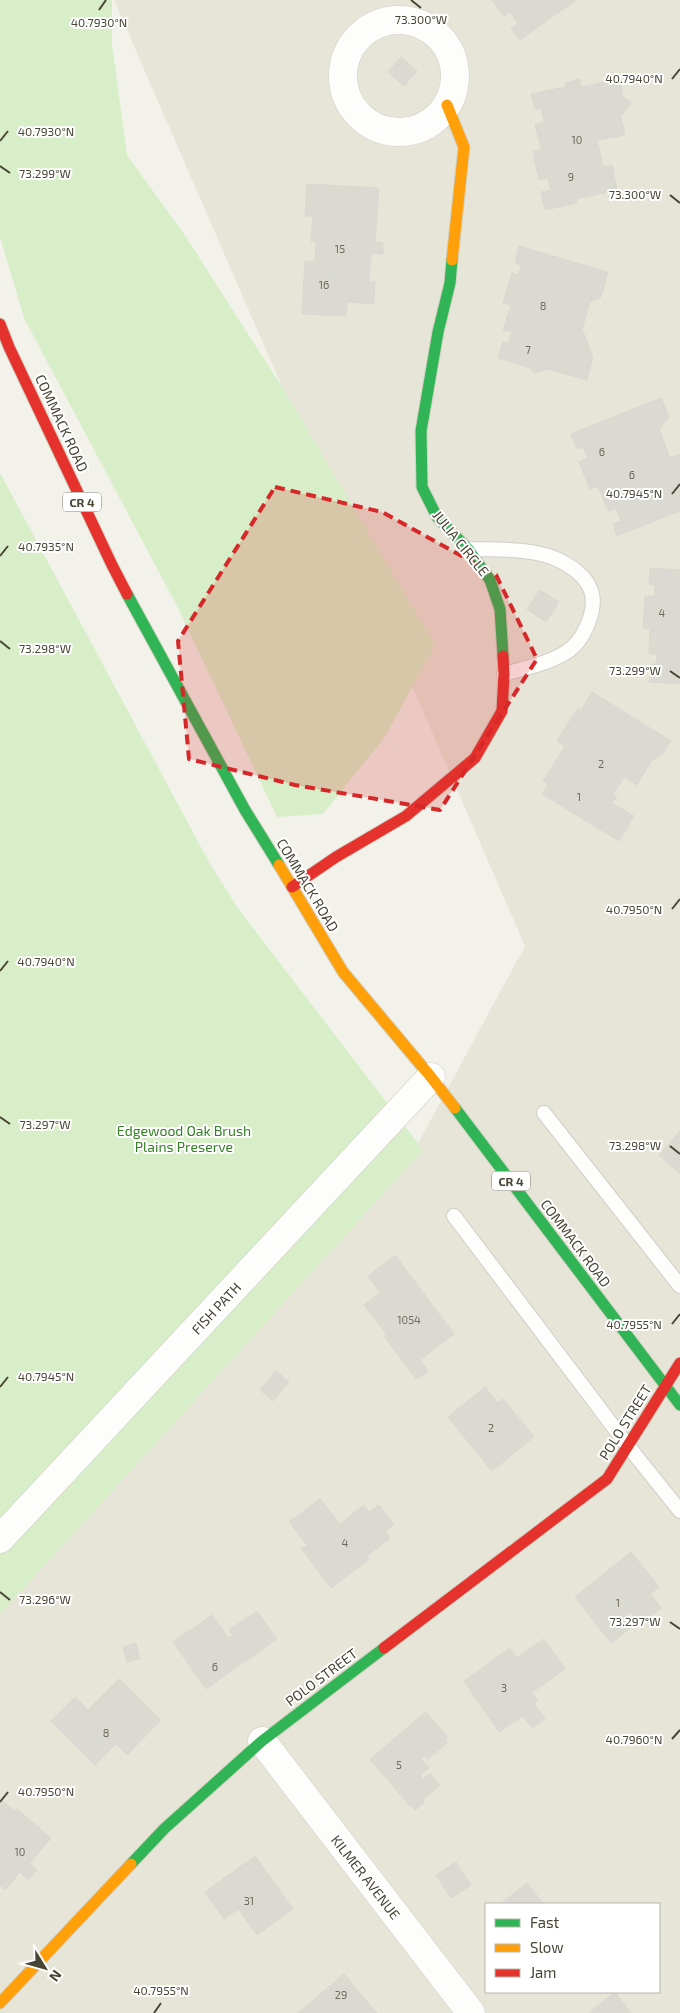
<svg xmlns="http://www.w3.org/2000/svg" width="680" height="2013" font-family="'Exo 2',sans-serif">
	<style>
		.residential { fill: #e6e5d7; fill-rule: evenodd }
		.green { fill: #d8eec8 }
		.building { fill: #dbdad2; stroke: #dad8d0 }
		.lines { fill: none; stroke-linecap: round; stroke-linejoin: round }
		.lane-casing { stroke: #d0cec7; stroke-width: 16 }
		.street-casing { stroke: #d0cec7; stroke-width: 29 }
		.fast-casing { stroke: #d2d0c0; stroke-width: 13 }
		.slow-casing { stroke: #d2d0c0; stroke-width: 13 }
		.jam-casing { stroke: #d2d0c0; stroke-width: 13 }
		.lane { stroke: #fdfdfc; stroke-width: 14 }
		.street { stroke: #fdfdfc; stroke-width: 28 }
		.fast { stroke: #30b455; stroke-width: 11 }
		.slow { stroke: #ff9f0a; stroke-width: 11 }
		.jam { stroke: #e5322d; stroke-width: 11 }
		.marked { fill: #d62828; fill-opacity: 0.2; stroke: #d62828; stroke-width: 4; stroke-dasharray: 10 6; stroke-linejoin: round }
		.ticks { fill: none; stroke: #484535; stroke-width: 2 }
		.labels { text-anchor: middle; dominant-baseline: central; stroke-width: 4; stroke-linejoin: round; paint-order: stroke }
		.number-label { font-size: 11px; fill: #6e6b5d }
		.shield { fill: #fff; stroke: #7f7d72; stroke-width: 1 }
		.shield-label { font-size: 12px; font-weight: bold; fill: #484535 }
		.street-label { font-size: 14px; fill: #484535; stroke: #fff }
		.park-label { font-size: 14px; fill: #347f24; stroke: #fff }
		.ticks-label { font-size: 12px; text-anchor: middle; fill: #484535; stroke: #fff; stroke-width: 4; stroke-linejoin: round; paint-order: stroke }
	</style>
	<rect width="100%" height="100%" fill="#f2f1ea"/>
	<path class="residential" d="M114,0H680V2013H0V1600L408,1162L525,946ZM486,1904H659V1992H486Z"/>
	<g class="green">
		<polygon points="0,0 112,0 112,44 127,155 186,237 282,387 435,645 385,737 323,814 277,817 177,606 24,318 0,237"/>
		<polygon points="0,473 210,864 237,907 423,1150 0,1614"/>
	</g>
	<g class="building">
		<polygon points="492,0 576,0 520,40 511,28 518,23 510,12 504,17"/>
		<polygon points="401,57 417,71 404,86 388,72"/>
		<polygon points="580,79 581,87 620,79 623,97 631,102 623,114 620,112 625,135 597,140 603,167 612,165 617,190 576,199 577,203 545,210 541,192 551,190 548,178 539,180 533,151 541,149 535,124 544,122 541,108 535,109 531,94 566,87 565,83"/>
		<polygon points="307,184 379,188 375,242 383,243 383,254 371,253 369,282 375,282 374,304 347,302 346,316 302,314 305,261 315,261 316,242 311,241 313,216 305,216"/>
		<polygon points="519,246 608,272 601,297 590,302 582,329 593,357 587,380 549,369 534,373 530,368 498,358 503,342 508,344 512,332 503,330 511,305 503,303 512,273 518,275 522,265 515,263"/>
		<polygon points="661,398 669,417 659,429 670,458 680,454 680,511 617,536 613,524 621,521 616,508 608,511 598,486 590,489 579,462 588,458 583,447 577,449 571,434"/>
		<polygon points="650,568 680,570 680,684 649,682 651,664 656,664 657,654 649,654 650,629 643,628 645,596 654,596 655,585 649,584"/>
		<polygon points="540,590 559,602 546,622 527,609"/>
		<polygon points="592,692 671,741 662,755 652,760 637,785 624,777 613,795 617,797 612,803 634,816 619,841 542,794 548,784 543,781 565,746 557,741 578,708 581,710"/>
		<polygon points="680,1131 680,1174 659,1155"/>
		<polygon points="395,1255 454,1334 420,1360 428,1371 416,1379 384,1336 387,1334 364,1305 380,1293 368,1276"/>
		<polygon points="276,1371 289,1382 273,1401 260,1390"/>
		<polygon points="485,1387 498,1403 503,1399 534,1437 492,1471 448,1417"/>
		<polygon points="320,1499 340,1524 364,1505 369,1512 379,1505 394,1525 385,1531 390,1538 367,1556 369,1559 331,1588 301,1548 308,1546 289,1522"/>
		<polygon points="631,1552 659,1587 650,1594 661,1608 640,1624 630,1612 625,1616 633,1626 611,1643 575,1597"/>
		<polygon points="257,1611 277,1639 206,1689 173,1642 212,1615 228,1637 233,1636 229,1630"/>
		<polygon points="544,1639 565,1669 532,1692 538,1701 534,1703 545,1719 532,1728 523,1716 499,1732 464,1681 510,1648 517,1658"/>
		<polygon points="136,1643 140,1659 127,1662 123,1647"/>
		<polygon points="119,1679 161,1720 127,1755 116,1744 95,1765 51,1721 75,1697 88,1710"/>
		<polygon points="426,1712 448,1738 445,1740 447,1743 428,1759 425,1756 421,1759 429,1768 420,1775 423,1779 430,1773 440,1785 423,1800 425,1802 415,1810 412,1806 411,1807 370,1759"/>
		<polygon points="0,1799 15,1811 17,1809 51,1838 29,1864 37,1870 28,1880 20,1872 5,1890 0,1885"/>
		<polygon points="255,1856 293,1909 257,1935 238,1909 224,1919 205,1892"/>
		<polygon points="456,1862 471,1885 451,1898 436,1875"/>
		<polygon points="527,1883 544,1904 500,1904"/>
		<polygon points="344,1974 377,2013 298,2013"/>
		<polygon points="615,1992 631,2013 589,2013"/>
	</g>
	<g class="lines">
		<defs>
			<g id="lane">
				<path d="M468,549C495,550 528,548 554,558C568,564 582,573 589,586C600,606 584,642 565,653C547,664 525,668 504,674"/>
				<polyline points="544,1113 680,1286"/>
				<polyline points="454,1216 628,1446 680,1511"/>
			</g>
			<g id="street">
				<circle cx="399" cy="76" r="56"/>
				<polyline points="0,1539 431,1077"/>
				<polyline points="262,1741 471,2013"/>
			</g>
			<g id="fast">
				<polyline points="452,260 450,283 438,332 421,431 422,487 437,517 468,549 490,580 500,609 503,656"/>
				<polyline points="127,594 245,810 279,865"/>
				<polyline points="455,1108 680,1405"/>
				<polyline points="131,1864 164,1829 262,1741 384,1648"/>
			</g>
			<g id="slow">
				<polyline points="447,105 464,147 452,260"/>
				<polyline points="279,865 343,972 431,1077 455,1108"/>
				<polyline points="0,2003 131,1864"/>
			</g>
			<g id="jam">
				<polyline points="0,324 9,347 112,565 127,594"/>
				<polyline points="292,887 336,857 406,816 475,758 502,711 504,674 503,656"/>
				<polyline points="384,1648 607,1479 680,1363"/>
			</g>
		</defs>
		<use href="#lane" class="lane-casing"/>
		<use href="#street" class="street-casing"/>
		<use href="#fast" class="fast-casing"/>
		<use href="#slow" class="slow-casing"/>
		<use href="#jam" class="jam-casing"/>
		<use href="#lane" class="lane"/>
		<use href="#street" class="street"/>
		<use href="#fast" class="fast"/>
		<use href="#slow" class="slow"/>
		<use href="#jam" class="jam"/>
	</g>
	<path class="marked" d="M275,487L382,512L496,575L537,659L440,810L295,785L189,759L178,641Z"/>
	<path class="ticks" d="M411,0L421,8M99,10L106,0M672,79L680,69M0,141L8,131M0,166L10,173M670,195L680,203M672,494L680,484M0,556L8,546M0,641L10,649M670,671L680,678M672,909L680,899M0,971L8,961M0,1117L10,1124M670,1146L680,1154M672,1324L680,1314M0,1387L8,1377M0,1592L10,1600M670,1622L680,1629M672,1739L680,1730M0,1802L8,1792M154,2013L161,2003"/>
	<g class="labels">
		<g class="number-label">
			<text x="577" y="139">10</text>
			<text x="571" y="176">9</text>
			<text x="340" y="248">15</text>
			<text x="324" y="284">16</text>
			<text x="543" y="305">8</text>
			<text x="528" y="349">7</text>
			<text x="602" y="451">6</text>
			<text x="632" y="474">6</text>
			<text x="662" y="612">4</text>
			<text x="601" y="763">2</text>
			<text x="579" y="796">1</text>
			<text x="409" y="1319">1054</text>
			<text x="491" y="1427">2</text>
			<text x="345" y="1542">4</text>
			<text x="618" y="1602">1</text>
			<text x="215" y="1666">6</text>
			<text x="504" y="1687">3</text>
			<text x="106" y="1732">8</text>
			<text x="399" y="1764">5</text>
			<text x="20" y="1851">10</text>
			<text x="249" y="1900">31</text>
			<text x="341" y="1994">29</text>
		</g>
		<g class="shield">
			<rect x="63" y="492.5" width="38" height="19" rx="4"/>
			<rect x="492" y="1171.5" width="38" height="19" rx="4"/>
		</g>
		<g class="shield-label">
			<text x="82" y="502">CR 4</text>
			<text x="511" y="1181">CR 4</text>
		</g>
		<g class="street-label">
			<text transform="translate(62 423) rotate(65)">COMMACK ROAD</text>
			<text transform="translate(461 543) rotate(51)">JULIA CIRCLE</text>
			<text transform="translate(308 885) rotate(59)">COMMACK ROAD</text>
			<text transform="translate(576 1243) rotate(53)">COMMACK ROAD</text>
			<text transform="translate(216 1308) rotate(-47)">FISH PATH</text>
			<text transform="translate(625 1422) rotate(-58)">POLO STREET</text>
			<text transform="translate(321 1677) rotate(-37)">POLO STREET</text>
			<text transform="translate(366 1877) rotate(52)">KILMER AVENUE</text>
		</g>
		<g class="park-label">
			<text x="184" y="1130">Edgewood Oak Brush<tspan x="184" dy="16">Plains Preserve</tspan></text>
		</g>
	</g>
	<g class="ticks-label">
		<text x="421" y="24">73.300°W</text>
		<text x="99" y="27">40.7930°N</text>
		<text x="634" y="83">40.7940°N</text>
		<text x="46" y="136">40.7930°N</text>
		<text x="45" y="178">73.299°W</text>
		<text x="635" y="199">73.300°W</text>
		<text x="634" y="498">40.7945°N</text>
		<text x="46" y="551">40.7935°N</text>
		<text x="45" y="653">73.298°W</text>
		<text x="635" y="675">73.299°W</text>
		<text x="634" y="914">40.7950°N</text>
		<text x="46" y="966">40.7940°N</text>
		<text x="45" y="1129">73.297°W</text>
		<text x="635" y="1150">73.298°W</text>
		<text x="634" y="1329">40.7955°N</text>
		<text x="46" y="1381">40.7945°N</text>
		<text x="45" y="1604">73.296°W</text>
		<text x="635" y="1626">73.297°W</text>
		<text x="634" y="1744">40.7960°N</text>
		<text x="46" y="1796">40.7950°N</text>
		<text x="161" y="1995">40.7955°N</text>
	</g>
	<rect x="485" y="1903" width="175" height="90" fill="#ffffff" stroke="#b6b5ae"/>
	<rect x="495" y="1919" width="25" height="8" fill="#30b455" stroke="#b6b5ae"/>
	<text x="530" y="1928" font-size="15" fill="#484535">Fast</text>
	<rect x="495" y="1944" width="25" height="8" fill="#ff9f0a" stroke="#b6b5ae"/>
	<text x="530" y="1953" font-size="15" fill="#484535">Slow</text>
	<rect x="495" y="1969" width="25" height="8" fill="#e5322d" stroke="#b6b5ae"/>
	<text x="530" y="1978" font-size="15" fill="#484535">Jam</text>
	<g transform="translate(45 1968) rotate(127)" stroke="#ffffff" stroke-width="4" paint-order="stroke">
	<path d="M0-4L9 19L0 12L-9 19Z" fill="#484535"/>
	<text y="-8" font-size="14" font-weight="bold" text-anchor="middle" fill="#484535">N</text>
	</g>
</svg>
